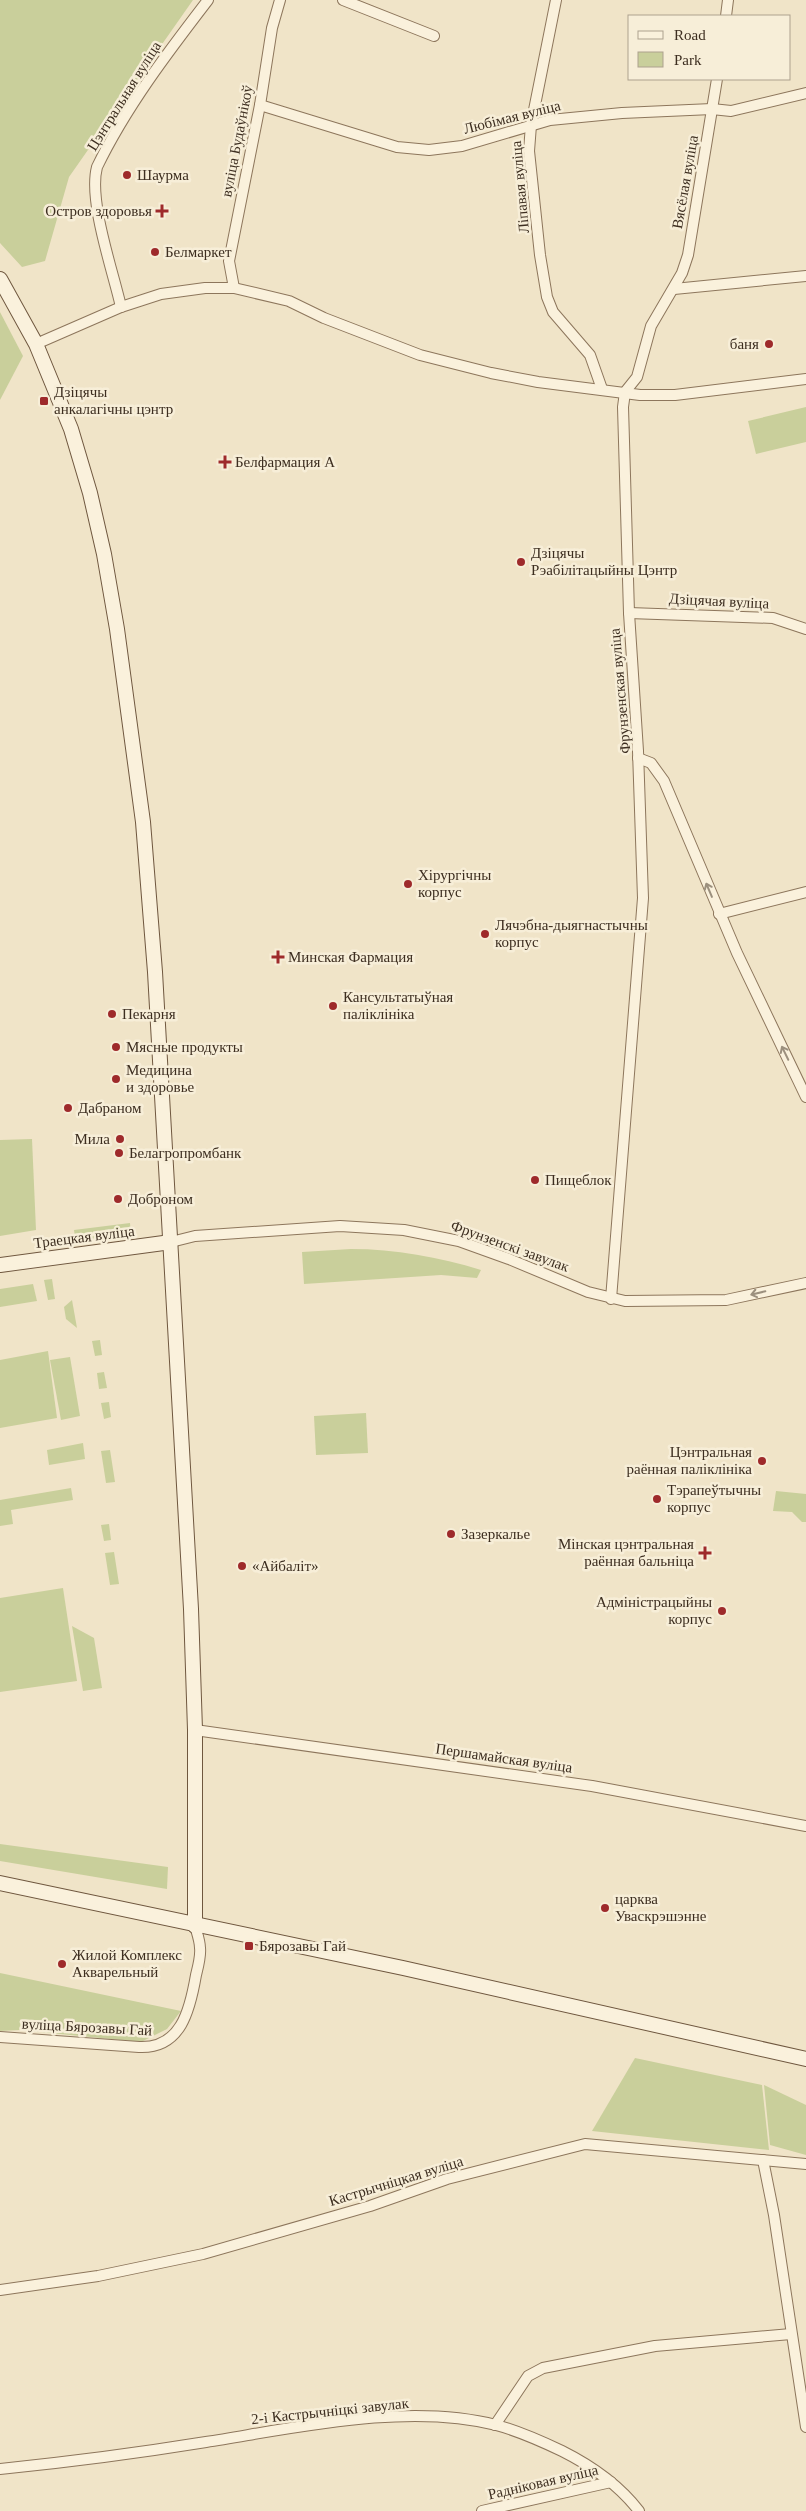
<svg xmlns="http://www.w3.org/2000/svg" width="806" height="2511" font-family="Georgia,serif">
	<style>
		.green { fill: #c9cf9b }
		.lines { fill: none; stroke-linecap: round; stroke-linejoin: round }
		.street-casing { stroke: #8d765c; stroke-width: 12 }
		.secondary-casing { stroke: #6f573f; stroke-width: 16 }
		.street { stroke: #faf1dc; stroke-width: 10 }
		.secondary { stroke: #faf1dc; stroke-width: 14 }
		.oneway { stroke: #9c907e }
		.poi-dot { fill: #9e2a2b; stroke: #f7eed8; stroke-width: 2 }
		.labels { text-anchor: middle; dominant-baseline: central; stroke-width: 5; stroke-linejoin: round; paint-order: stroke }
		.street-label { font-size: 15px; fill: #3d2e20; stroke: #f7eed8 }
		.poi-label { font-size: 15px; fill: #3d2e20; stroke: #f7eed8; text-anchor: start }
	</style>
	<rect width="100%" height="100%" fill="#f0e4c8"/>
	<g class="green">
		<polygon points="0,0 193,0 69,177 45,261 22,267 0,243"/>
		<polygon points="0,312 23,356 0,400"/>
		<polygon points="806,407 806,442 756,454 748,421"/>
		<polygon points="32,1139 36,1230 0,1236 0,1140"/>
		<polygon points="130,1223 131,1234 79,1240 75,1237 74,1230"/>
		<path d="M351,1249C395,1249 439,1257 481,1270L477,1278L441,1275L304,1284L302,1252Z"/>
		<polygon points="52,1279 55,1299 48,1300 44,1280"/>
		<polygon points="33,1284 37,1301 0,1307 0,1289"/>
		<polygon points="72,1300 77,1328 66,1319 64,1307"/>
		<polygon points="100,1340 102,1355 95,1356 92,1341"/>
		<polygon points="48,1351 57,1418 0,1428 0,1360"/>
		<polygon points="70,1357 80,1416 61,1420 50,1360"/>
		<polygon points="104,1372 107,1388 99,1389 97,1373"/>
		<polygon points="109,1402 111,1417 104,1419 101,1403"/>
		<polygon points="366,1413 368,1453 316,1455 314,1416"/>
		<polygon points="83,1443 85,1459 49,1465 47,1450"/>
		<polygon points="110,1450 115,1482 106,1483 101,1451"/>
		<polygon points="71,1488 73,1500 11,1510 13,1524 0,1526 0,1500"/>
		<polygon points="776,1491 806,1494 806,1522 802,1522 792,1512 773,1511"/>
		<polygon points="109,1524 111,1540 104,1541 101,1525"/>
		<polygon points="114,1552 119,1584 110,1585 105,1553"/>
		<polygon points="63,1588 77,1681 0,1692 0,1598"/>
		<polygon points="72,1626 94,1638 102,1688 83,1691"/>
		<polygon points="0,1844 168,1867 167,1889 0,1861"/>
		<polygon points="0,1973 181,2011 167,2029 141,2042 20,2030 0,2031"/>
		<polygon points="635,2058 762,2085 769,2150 592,2131"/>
		<polygon points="764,2085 806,2105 806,2155 770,2145"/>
	</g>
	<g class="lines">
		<defs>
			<g id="street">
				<polyline points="343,0 434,36"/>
				<polyline points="556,0 531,125 529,151 540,255 547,297 553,312 590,355 602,389"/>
				<polyline points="726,16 728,0"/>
				<polyline points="260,105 397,147 429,150 462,146 550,120 622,113 712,109 731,111 806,93"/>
				<polyline points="234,288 229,261 260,105 272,28 280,0"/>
				<polyline points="674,289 806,276"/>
				<path d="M121,307C113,271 88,201 97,167C126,107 168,52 208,0"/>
				<polyline points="36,344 121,307 161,294 205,288 234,288 289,301 324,318 420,355 491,373 538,382 640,395 675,395 806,379"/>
				<polyline points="629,613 773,618 806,629"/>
				<polyline points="638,758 651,763 664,781 737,953 806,1097"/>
				<polyline points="719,914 806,892"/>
				<polyline points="171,1242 195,1236 340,1226 404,1230 459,1241 509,1259 588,1292 625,1301 726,1300 806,1283"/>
				<polyline points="611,1299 643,898 638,751 629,613 623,407 625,392 637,377 651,326 682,273 688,255 717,79"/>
				<polyline points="195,1730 592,1786 806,1826"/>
				<path d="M0,2037L139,2047C181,2049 190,2010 196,1975C198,1967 201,1956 200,1948C200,1941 197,1933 195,1926"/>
				<polyline points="763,2160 774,2215 806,2427"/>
				<polyline points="0,2290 98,2276 203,2254 370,2206 447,2179 585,2144 806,2164"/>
				<polyline points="495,2425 528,2376 543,2368 655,2346 791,2334"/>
				<path d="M0,2469C69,2462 138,2453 206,2442C295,2428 408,2402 496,2425C519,2431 541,2441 562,2451C592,2466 619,2485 639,2511"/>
				<polyline points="482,2511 611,2482"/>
			</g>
			<g id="secondary">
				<polyline points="0,279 36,344 71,429 90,493 104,554 117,629 143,822 155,972 191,1609 195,1730 195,1926"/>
				<polyline points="0,1265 171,1242"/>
				<polyline points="0,1883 403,1968 806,2059"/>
			</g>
		</defs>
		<use href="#street" class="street-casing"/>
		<use href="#secondary" class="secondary-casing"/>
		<use href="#street" class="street"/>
		<use href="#secondary" class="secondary"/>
	</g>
	<defs><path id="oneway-shaft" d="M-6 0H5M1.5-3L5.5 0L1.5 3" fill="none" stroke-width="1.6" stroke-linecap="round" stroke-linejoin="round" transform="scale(1.25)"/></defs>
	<g class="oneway">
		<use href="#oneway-shaft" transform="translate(709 890) rotate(-113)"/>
		<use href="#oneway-shaft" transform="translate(785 1053) rotate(-116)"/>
		<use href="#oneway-shaft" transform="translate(758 1293) rotate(167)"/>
	</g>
	<g class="poi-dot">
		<circle cx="127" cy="175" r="5"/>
		<path d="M159.5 203.5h5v5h5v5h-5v5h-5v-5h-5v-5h5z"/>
		<circle cx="155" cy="252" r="5"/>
		<circle cx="769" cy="344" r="5"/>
		<rect x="39" y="396" width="10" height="10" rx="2.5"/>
		<path d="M222.5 454.5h5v5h5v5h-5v5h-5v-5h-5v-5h5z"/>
		<circle cx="521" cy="562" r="5"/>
		<circle cx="408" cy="884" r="5"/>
		<circle cx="485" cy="934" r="5"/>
		<path d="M275.5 949.5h5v5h5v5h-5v5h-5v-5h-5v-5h5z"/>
		<circle cx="333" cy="1006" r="5"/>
		<circle cx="112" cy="1014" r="5"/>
		<circle cx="116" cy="1047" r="5"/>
		<circle cx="116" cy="1079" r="5"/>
		<circle cx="68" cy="1108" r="5"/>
		<circle cx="120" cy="1139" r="5"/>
		<circle cx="119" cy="1153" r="5"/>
		<circle cx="535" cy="1180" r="5"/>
		<circle cx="118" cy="1199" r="5"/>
		<circle cx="762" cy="1461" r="5"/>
		<circle cx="657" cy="1499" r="5"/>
		<circle cx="451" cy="1534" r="5"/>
		<path d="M702.5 1545.5h5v5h5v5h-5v5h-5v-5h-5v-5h5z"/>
		<circle cx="242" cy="1566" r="5"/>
		<circle cx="722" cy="1611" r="5"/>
		<circle cx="605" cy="1908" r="5"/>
		<rect x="244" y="1941" width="10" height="10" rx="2.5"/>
		<circle cx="62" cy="1964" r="5"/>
	</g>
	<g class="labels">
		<g class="street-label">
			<text transform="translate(124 96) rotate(-58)">Цэнтральная вуліца</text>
			<text transform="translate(512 117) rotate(-14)">Любімая вуліца</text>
			<text transform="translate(237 141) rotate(-79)">вуліца Будаўнікоў</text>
			<text transform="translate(685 182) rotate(-80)">Вясёлая вуліца</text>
			<text transform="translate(520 187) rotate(-95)">Ліпавая вуліца</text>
			<text transform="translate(719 601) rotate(3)">Дзіцячая вуліца</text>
			<text transform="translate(620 691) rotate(-95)">Фрунзенская вуліца</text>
			<text transform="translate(84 1237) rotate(-7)">Траецкая вуліца</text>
			<text transform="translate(510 1246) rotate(20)">Фрунзенскі завулак</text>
			<text transform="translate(504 1758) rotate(8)">Першамайская вуліца</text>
			<text transform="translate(87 2027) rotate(3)">вуліца Бярозавы Гай</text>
			<text transform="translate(396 2181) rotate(-17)">Кастрычніцкая вуліца</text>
			<text transform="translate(330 2411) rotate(-6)">2-і Кастрычніцкі завулак</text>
			<text transform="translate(543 2482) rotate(-13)">Радніковая вуліца</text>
		</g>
		<g class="poi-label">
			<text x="137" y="175">Шаурма</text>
			<text x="152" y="211" text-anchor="end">Остров здоровья</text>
			<text x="165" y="252">Белмаркет</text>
			<text x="759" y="344" text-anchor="end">баня</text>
			<text x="54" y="392">Дзіцячы<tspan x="54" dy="17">анкалагічны цэнтр</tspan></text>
			<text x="235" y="462">Белфармация А</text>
			<text x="531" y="553">Дзіцячы<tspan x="531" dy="17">Рэабілітацыйны Цэнтр</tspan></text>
			<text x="418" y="875">Хірургічны<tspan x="418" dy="17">корпус</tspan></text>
			<text x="495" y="925">Лячэбна-дыягнастычны<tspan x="495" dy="17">корпус</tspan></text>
			<text x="288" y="957">Минская Фармация</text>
			<text x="343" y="997">Кансультатыўная<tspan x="343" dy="17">паліклініка</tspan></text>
			<text x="122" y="1014">Пекарня</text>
			<text x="126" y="1047">Мясные продукты</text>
			<text x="126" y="1070">Медицина<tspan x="126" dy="17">и здоровье</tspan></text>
			<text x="78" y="1108">Дабраном</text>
			<text x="110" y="1139" text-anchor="end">Мила</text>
			<text x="129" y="1153">Белагропромбанк</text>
			<text x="545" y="1180">Пищеблок</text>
			<text x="128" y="1199">Доброном</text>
			<text x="752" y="1452" text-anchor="end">Цэнтральная<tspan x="752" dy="17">раённая паліклініка</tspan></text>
			<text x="667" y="1490">Тэрапеўтычны<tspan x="667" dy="17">корпус</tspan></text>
			<text x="461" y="1534">Зазеркалье</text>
			<text x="694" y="1544" text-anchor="end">Мінская цэнтральная<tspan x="694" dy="17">раённая бальніца</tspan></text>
			<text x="252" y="1566">«Айбаліт»</text>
			<text x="712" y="1602" text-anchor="end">Адміністрацыйны<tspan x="712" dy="17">корпус</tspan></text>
			<text x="615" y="1899">царква<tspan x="615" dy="17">Уваскрэшэнне</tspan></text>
			<text x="259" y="1946">Бярозавы Гай</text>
			<text x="72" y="1955">Жилой Комплекс<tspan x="72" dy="17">Акварельный</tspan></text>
		</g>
	</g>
	<rect x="628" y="15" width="162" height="65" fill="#f7eed8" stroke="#ada18e"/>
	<rect x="638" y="31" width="25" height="8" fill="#faf1dc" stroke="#ada18e"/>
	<text x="674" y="40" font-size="15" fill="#3d2e20">Road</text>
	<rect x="638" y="52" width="25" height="15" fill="#c9cf9b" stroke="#ada18e"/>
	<text x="674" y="65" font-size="15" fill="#3d2e20">Park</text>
</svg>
